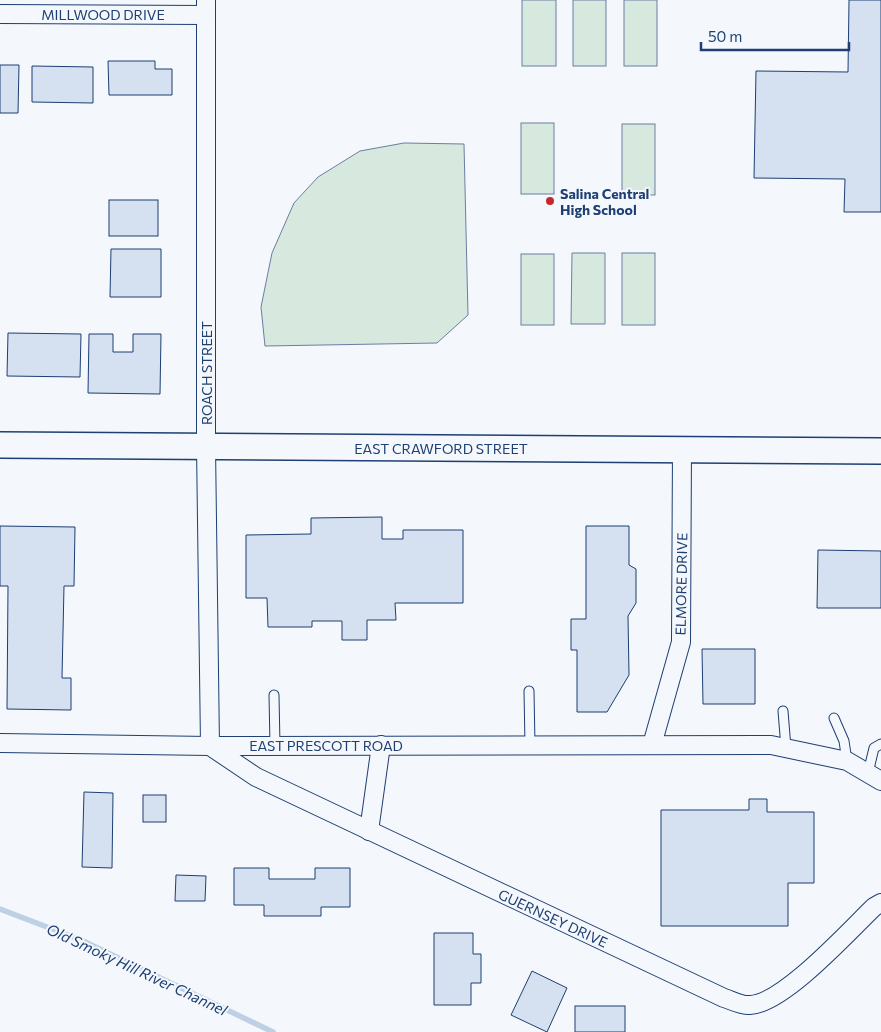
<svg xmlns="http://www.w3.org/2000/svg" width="881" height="1032" font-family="Commissioner,sans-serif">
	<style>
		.green { fill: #d7e8df; stroke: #687fa3 }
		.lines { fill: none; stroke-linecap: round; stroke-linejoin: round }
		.stream { stroke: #bed0e5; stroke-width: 5.5 }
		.building { fill: #d5e0f0; stroke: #1d3f73 }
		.service-casing { stroke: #1d3f73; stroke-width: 11 }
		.minor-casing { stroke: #1d3f73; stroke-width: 20 }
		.secondary-casing { stroke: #1d3f73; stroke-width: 28 }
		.service { stroke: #f4f7fb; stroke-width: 9 }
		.minor { stroke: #f4f7fb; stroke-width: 18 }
		.secondary { stroke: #f4f7fb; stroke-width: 25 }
		.poi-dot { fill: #c62828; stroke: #f4f7fb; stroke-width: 2 }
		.labels { text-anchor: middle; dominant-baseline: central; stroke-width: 4; stroke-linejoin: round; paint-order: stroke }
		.street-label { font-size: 14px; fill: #1d3f73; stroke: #f4f7fb }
		.poi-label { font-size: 14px; font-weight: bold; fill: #1d3f73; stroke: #f4f7fb; text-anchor: start }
		.water-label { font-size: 15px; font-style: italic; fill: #1d3f73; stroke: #f4f7fb }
	</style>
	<rect width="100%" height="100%" fill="#f4f7fb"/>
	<g class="green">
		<rect x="522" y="0" width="34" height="66"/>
		<rect x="573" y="0" width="33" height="66"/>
		<rect x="624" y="0" width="33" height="66"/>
		<rect x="521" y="123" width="33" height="71"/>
		<rect x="622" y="124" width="33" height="71"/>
		<polygon points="404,143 464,144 468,315 437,343 265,346 261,307 272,253 294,203 318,177 360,151"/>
		<polygon points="572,253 605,253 605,324 571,324"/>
		<rect x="622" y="253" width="33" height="72"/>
		<rect x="521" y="254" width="33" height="71"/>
	</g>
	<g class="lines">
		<polyline class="stream" points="0,909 81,940 273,1032"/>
	</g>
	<g class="building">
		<polygon points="849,0 881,0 881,212 844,212 845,179 754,178 756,71 848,72"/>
		<polygon points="108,61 155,61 155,69 172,69 172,95 109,95"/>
		<polygon points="0,65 19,65 18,113 0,113"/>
		<polygon points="32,66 93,67 93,103 32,102"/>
		<rect x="109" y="200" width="49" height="36"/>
		<polygon points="111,249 161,249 161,297 110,297"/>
		<polygon points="8,333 81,334 80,377 7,376"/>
		<polygon points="89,334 113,334 113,352 133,352 133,334 161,334 160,394 88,393"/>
		<polygon points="382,517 382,539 403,539 403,530 463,530 463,603 395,603 396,620 367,620 367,640 342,640 342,621 312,621 312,627 268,627 267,598 246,598 246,535 311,534 311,518"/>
		<polygon points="0,526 75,527 74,586 64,586 62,678 71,678 71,710 7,709 8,586 0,586"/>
		<polygon points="586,526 629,526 629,565 636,569 636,603 628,616 629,675 607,712 577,712 577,650 571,650 571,619 586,619"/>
		<polygon points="818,550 881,551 881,608 817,608"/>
		<polygon points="702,649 755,649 755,704 703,704"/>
		<polygon points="84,792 113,793 112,868 82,867"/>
		<rect x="143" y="795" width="23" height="27"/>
		<polygon points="749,799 767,799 767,812 814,812 814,883 788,883 788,926 661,926 661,810 749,810"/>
		<polygon points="234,868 269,868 269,879 315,879 315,868 350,868 350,907 321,907 321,916 264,916 264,905 234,905"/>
		<polygon points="176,875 206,876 205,901 175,901"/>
		<polygon points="434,933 473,933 473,954 481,954 481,983 471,983 471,1005 434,1005"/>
		<polygon points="532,971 567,988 547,1032 511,1015"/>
		<rect x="575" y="1006" width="50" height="26"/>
	</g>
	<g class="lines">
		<defs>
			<g id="service">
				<polyline points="529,691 530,745"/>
				<polyline points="274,695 275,746"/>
				<polyline points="783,711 786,748"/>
				<polyline points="834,718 844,741 847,761"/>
				<polyline points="868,773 874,748 881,744"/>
			</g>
			<g id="minor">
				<path d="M206,0V446L210,746L256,777L724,998C731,1000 742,1006 750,1005C783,1004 849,931 874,907L881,903"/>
				<polyline points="0,14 206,15"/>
				<polyline points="0,743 210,746 771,745 847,761 881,781"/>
				<polyline points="652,745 681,642 682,449"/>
				<polyline points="369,831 381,745"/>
			</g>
			<polyline id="secondary" points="0,445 881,451"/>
		</defs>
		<use href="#service" class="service-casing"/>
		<use href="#minor" class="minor-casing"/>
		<use href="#secondary" class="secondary-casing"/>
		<use href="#service" class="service"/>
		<use href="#minor" class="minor"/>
		<use href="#secondary" class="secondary"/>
	</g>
	<circle class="poi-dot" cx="550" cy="201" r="5"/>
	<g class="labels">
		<g class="street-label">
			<text x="103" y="14">MILLWOOD DRIVE</text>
			<text transform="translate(206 373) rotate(-90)">ROACH STREET</text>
			<text x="441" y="448">EAST CRAWFORD STREET</text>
			<text transform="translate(681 584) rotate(-89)">ELMORE DRIVE</text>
			<text x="326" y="745">EAST PRESCOTT ROAD</text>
			<text transform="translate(553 918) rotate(25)">GUERNSEY DRIVE</text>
		</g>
		<g class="poi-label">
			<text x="560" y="193">Salina Central<tspan x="560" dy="16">High School</tspan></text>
		</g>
		<g class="water-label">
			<text transform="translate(137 969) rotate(25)">Old Smoky Hill River Channel</text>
		</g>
	</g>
	<path d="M701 42v8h148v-8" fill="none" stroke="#1d3f73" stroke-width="2.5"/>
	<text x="708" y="42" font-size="15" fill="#1d3f73" stroke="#f4f7fb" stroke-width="4" paint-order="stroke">50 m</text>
</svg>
